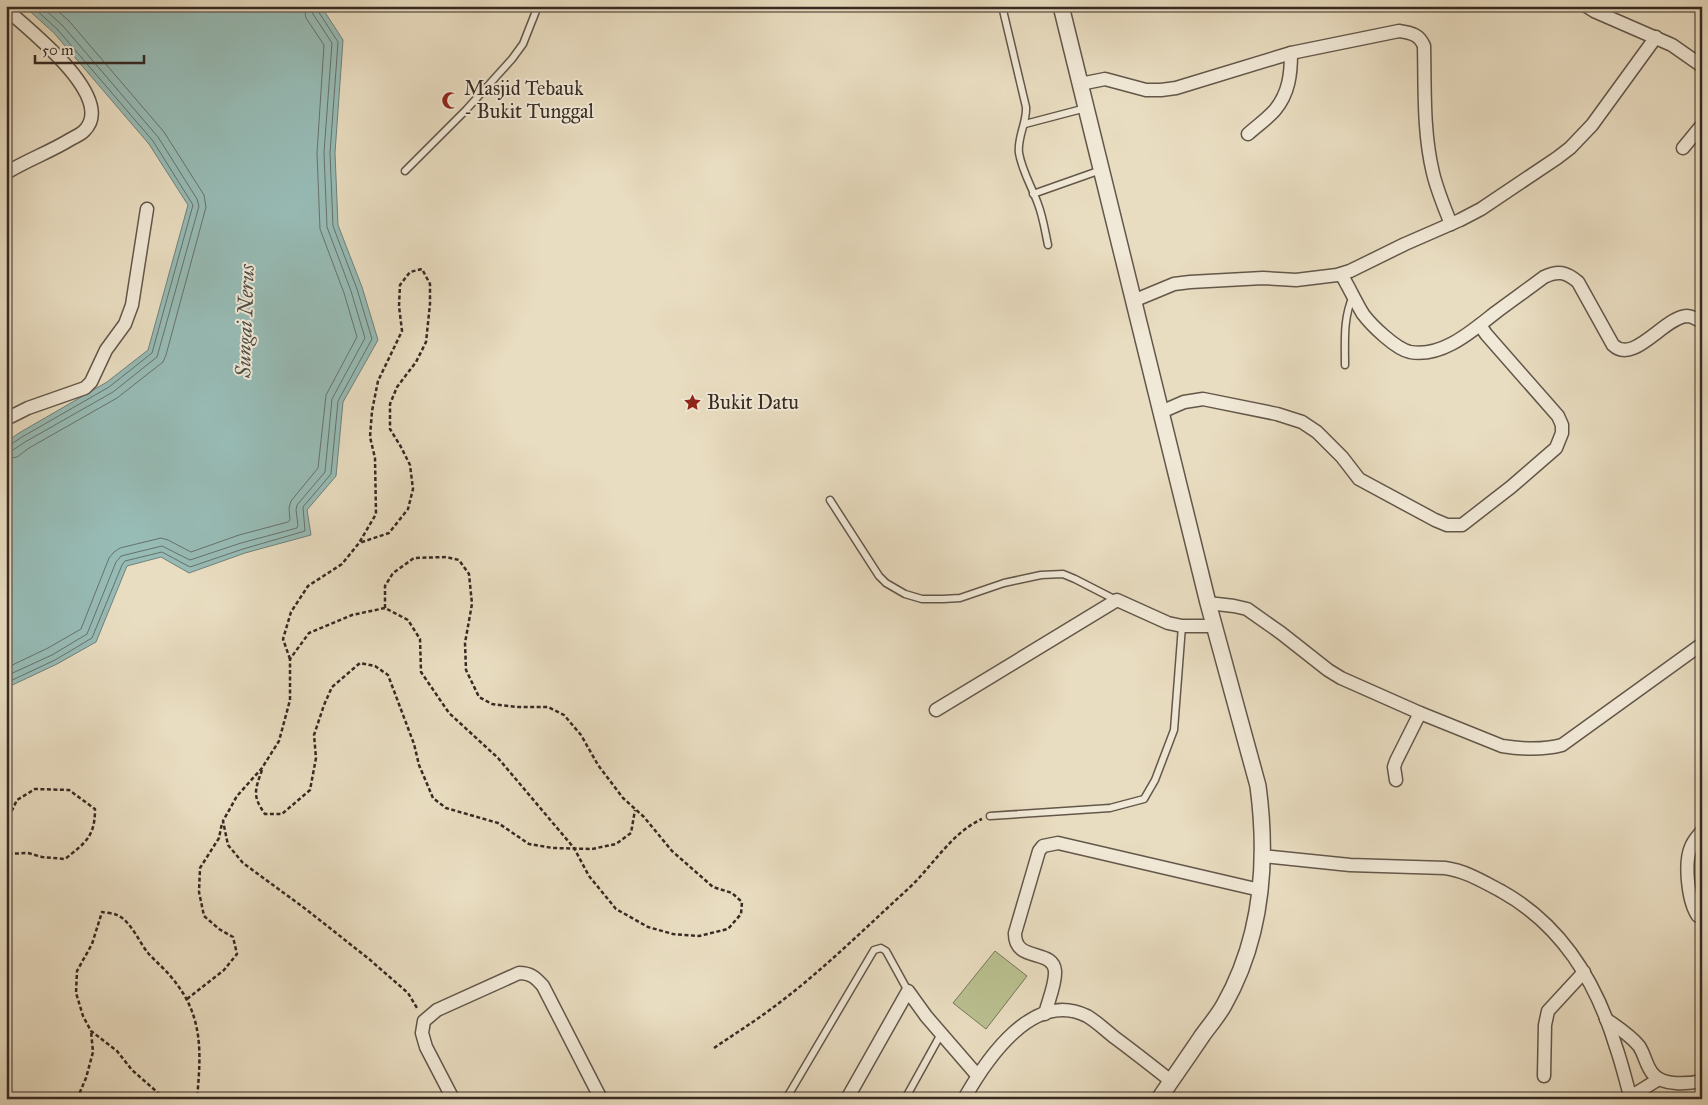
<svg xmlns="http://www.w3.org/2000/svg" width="1708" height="1105" font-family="'IM FELL Great Primer',serif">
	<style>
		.green { fill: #bac090; stroke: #78755a }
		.water { fill: #97bbb5; stroke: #70817b }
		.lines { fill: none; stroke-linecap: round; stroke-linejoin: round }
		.shore { stroke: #66726c; stroke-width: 1 }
		.service-casing { stroke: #63574a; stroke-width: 9 }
		.minor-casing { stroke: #63574a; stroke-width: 15 }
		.tertiary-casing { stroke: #63574a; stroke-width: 18 }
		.path { stroke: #362a23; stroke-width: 2.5; stroke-dasharray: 4 2.5; stroke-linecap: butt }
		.service { stroke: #f1e9d7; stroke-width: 6 }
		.minor { stroke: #f1e9d7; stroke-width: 12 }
		.tertiary { stroke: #f1e9d7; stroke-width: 15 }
		.labels { text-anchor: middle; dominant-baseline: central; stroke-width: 4; stroke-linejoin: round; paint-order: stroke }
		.poi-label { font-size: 20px; fill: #362a23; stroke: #f1e9d7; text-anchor: start }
		.water-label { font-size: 21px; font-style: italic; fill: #4e4e48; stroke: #f1e9d7 }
	</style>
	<rect width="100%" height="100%" fill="#e9ddc1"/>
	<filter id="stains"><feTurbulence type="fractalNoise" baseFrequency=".004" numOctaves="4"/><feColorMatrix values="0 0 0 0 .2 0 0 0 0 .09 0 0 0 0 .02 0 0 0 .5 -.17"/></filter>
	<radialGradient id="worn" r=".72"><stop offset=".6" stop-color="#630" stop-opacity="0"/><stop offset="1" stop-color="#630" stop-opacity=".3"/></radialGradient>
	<polygon class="green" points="995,951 1027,976 986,1029 953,1003"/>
	<polygon class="water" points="24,6 321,6 343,40 335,153 338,225 362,287 378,340 343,402 336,476 307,510 311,535 245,553 189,573 161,557 127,566 96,642 57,664 6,688 6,442 19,433 107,382 148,350 188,205 149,144 54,33"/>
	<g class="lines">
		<g class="shore">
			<polyline points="6,446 10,445 22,437 109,387 152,353 193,205 153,141 58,30 32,6"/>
			<polyline points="6,452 13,450 25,442 113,392 157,357 199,206 197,199 158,137 63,26 41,6"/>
			<polyline points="6,459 17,457 29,448 117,398 163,362 166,355 206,207 204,195 164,132 69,21 52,6"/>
			<polyline points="6,668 48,648 81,629 109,558 114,552 120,548 161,538 168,540 191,552 239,535 288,522 290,520 289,508 291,501 318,468 326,395 357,337 344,293 320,229 317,153 324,45 306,18 304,6"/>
			<polyline points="6,676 52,655 87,634 116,562 121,556 162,546 190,560 241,543 297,528 298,525 296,510 297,505 325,472 332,399 365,338 351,291 327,227 324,153 332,43 313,14 311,6"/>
			<polyline points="6,683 55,660 92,638 122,565 125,561 162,552 190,567 243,549 305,531 303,507 331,474 338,401 372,339 357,289 333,226 330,153 338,42 318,11 318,6"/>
		</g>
		<defs>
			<g id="service">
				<path d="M1002,6L1026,107C1027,123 1017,137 1019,153C1022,171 1032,187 1038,204C1043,217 1045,231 1048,245"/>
				<polyline points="1025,124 1086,108"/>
				<polyline points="405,171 466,110 512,59 523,44 538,6"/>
				<polyline points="1033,194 1101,170"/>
				<path d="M1345,365C1345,341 1343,318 1353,296"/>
				<polyline points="830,500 879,576 886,583 905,594 922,599 943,599 960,598 1004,583 1041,575 1063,574 1075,579 1116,600"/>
				<polyline points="990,816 1110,808 1144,799 1155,780 1174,730 1182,626"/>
				<polyline points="786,1099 874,950 881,948 886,951 908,991"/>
				<polyline points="905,1099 941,1034"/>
			</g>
			<g id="minor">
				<polyline points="1586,6 1594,11 1672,45 1702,66"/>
				<path d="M6,9C28,29 118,98 84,131C81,134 75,137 71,139C50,152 27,160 6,173"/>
				<path d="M1080,84L1105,79L1146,90H1161L1176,88L1291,53L1399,31C1411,33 1419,34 1424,46C1425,88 1423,132 1433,173C1437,190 1444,207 1451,224"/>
				<path d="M1248,134C1257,126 1267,119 1275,110C1289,93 1291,74 1291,53"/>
				<polyline points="1683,148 1702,125"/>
				<path d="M1341,274C1349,287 1355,301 1363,314C1372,326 1396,349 1410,352C1442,358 1472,331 1495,313C1511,301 1528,289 1544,277C1558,270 1566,272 1578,282L1613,345C1634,365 1664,317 1687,316C1692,316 1697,319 1702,322"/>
				<polyline points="1133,301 1174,284 1190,282 1263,278 1296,280 1337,275 1350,271 1405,244 1460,220 1481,209 1557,158 1570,148 1592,125 1656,37"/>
				<polyline points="1161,412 1184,402 1203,399 1277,414 1302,422 1317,432 1342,457 1359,479 1435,520 1447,525 1462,525 1511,487 1556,448 1562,433 1562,425 1558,416 1486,334 1480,325"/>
				<polyline points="6,419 28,408 85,388 91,382 106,350 125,324 132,305 147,209"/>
				<path d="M1208,603L1234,606L1247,609L1281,633L1328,670L1341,678L1420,713L1502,746C1521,749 1543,750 1562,745L1702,644"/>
				<polyline points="936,710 1117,600 1168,623 1182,626 1214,626"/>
				<polyline points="1396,780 1394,767 1396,761 1420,713"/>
				<path d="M1702,831C1698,836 1693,841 1691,847C1684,863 1688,902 1698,916L1702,917"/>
				<path d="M1262,856L1350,865L1445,868C1466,871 1482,881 1501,891C1562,925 1596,981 1616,1047C1622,1064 1626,1082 1631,1099"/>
				<path d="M1045,1014C1048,1001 1056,984 1055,971C1053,948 1014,963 1015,933L1039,851L1043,846L1058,843L1260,890"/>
				<path d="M1606,1019C1617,1027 1630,1035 1639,1046C1645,1055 1646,1066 1653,1074C1663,1086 1688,1084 1702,1081"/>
				<polyline points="1544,1076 1545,1025 1548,1011 1584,972"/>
				<polyline points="1630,1097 1659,1079"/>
				<path d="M453,1099L426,1047L422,1033L424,1021L437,1010L519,973C531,973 536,978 543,986L601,1099"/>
				<polyline points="847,1099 908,991 926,1016 977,1075"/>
				<path d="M964,1099C986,1060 1033,989 1087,1016C1096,1021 1105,1030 1114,1037C1133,1051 1152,1066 1171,1081"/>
			</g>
			<path id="tertiary" d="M1061,6L1208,603L1258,786C1268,861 1262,938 1224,1005C1218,1016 1209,1026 1202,1036C1188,1057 1173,1078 1159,1099"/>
		</defs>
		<use href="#service" class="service-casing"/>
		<use href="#minor" class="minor-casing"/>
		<use href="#tertiary" class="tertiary-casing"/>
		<g class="path">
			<polyline points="385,608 385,586 393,573 414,558 446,557 459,560 469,574 472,604 465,643 466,670 479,697 492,704 516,707 548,707 564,715 581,735 598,765 623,798 644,817 672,851 713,887 732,893 742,902 741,914 728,929 699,936 673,934 648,927 616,909 589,876 574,848 498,758 449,713 421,672 420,639 408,620 385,608 352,615 309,633 290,659 290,700 279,741 262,768 237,796 223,821 228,845 243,863 307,910 369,959 408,993 417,1008"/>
			<polyline points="290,659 283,639 291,612 308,586 342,564 359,543 376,514 375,458 370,437 372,411 378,381 402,331 399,306 400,285 410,272 422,269 430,284 430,304 426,342 416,362 397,387 390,404 390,429 401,447 410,465 413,489 408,509 389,533 359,543"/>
			<path d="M262,770C255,790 252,796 265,814H282L310,790L316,758L314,735L324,705L332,687L360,663L375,666L388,675L414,744L419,765L433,798L446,808L498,823L529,844L553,848L592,849L616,844L631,833L635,810"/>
			<path d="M6,823L17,800L35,789L69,790L95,809C95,837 85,843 65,859L42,857L28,853L6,854"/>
			<polyline points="6,917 10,928 6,942"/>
			<polyline points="187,999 224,970 237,954 233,937 219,929 204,916 199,892 200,868 219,838 222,823"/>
			<path d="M714,1048C733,1035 752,1023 771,1009C819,974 863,930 908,889C932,867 951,833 982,819"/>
			<polyline points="77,1099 86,1078 93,1052 91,1031"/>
			<path d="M165,1099L132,1070L117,1051L91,1031L83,1016L76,993L77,971L92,944L102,912C106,913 113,913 117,915C131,921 139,942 148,953C156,962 165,969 172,978C204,1016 201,1053 197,1099"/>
		</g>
		<use href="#service" class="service"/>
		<use href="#minor" class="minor"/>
		<use href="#tertiary" class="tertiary"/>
	</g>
	<defs>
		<symbol id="mosque-bare" viewBox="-9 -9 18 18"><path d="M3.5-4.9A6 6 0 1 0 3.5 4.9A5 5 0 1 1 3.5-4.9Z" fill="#8f2418" stroke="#f1e9d7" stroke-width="2.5" paint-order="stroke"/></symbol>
		<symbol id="sight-bare" viewBox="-9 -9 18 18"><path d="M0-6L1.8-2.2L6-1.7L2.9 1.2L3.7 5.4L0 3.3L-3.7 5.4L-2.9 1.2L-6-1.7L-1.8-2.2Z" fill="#8f2418" stroke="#f1e9d7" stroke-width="2.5" paint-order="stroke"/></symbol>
	</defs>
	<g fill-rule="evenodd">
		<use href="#mosque-bare" x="438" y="88" width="25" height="25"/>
		<use href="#sight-bare" x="680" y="390" width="25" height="25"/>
	</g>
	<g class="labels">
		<g class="poi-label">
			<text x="464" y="88">Masjid Tebauk<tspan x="464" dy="23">- Bukit Tunggal</tspan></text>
			<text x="707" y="402">Bukit Datu</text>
		</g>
		<g class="water-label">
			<text transform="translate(245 321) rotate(-88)">Sungai Nerus</text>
		</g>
	</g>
	<rect width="1708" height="1105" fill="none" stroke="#e9ddc1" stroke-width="25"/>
	<rect x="8" y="8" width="1693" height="1090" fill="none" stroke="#362a23" stroke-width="2.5"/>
	<rect x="12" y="12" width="1683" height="1080" fill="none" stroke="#362a23"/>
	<path d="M35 55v8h109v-8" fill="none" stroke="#362a23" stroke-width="2.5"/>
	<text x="42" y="55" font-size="15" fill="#362a23" stroke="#f1e9d7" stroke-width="4" paint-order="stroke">50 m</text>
	<rect width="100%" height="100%" filter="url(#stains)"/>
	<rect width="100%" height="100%" fill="url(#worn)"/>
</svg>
